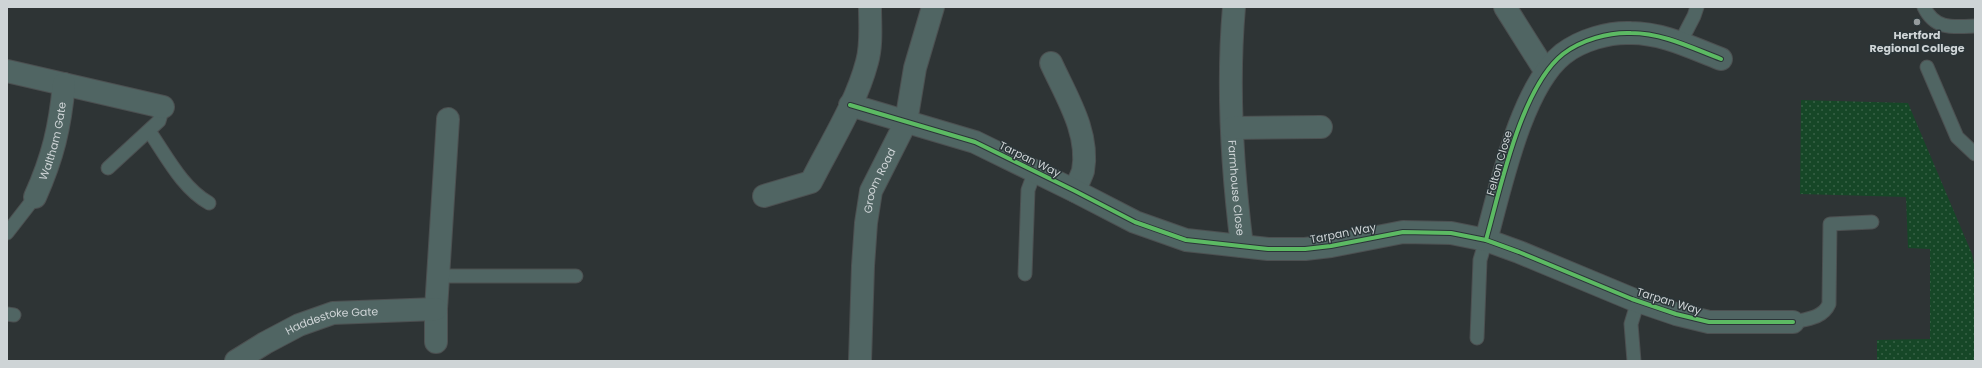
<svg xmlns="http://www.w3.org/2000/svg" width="1982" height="368" font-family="Poppins,sans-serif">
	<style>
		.grass { fill: url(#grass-dots) }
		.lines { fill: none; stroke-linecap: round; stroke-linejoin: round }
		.service-casing { stroke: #4c5051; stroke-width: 15 }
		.minor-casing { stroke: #4c5051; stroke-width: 24 }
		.service { stroke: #506563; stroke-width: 13 }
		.minor { stroke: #506563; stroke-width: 22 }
		.cycleway-casing { stroke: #2b3538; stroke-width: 6 }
		.cycleway { stroke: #5cba63; stroke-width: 4 }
		.poi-dot { fill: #969c9e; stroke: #2b3538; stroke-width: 1.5 }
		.labels { text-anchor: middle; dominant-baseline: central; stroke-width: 3; stroke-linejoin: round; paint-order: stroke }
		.poi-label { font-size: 11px; font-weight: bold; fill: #ced4d6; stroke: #2b3538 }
		.street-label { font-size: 11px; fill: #ced4d6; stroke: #2b3538 }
	</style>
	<defs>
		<pattern id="grass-dots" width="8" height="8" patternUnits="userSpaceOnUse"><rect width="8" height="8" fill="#164727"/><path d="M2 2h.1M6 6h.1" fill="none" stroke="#376146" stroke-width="1.8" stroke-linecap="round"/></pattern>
	</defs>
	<rect width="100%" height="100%" fill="#2e3435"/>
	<polygon class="grass" points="1801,100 1908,103 1972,254 1975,270 1975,361 1877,361 1877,340 1930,339 1930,249 1908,248 1906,197 1800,194"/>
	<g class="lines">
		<defs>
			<g id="service">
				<path d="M1924,7C1935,30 1953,27 1975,26"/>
				<polyline points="1680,43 1694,16 1697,7"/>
				<polyline points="1927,67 1957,137 1975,154"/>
				<path d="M149,131C166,155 182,188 209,203"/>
				<polyline points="108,168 159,121 163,107"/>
				<polyline points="7,233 35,197"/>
				<polyline points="1025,274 1028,190 1035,171"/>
				<polyline points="438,276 576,276"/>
				<polyline points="7,314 14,315"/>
				<path d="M1793,322C1807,319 1823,318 1829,304L1830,224L1872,222"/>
				<polyline points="1477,338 1480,260 1486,240"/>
				<polyline points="1634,361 1631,324 1638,301"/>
			</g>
			<g id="minor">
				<path id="s1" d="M1234,7C1227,87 1232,167 1242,246"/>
				<polyline points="1505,7 1546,72"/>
				<path d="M1051,63C1066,96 1090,133 1083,171C1081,177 1077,184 1075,191"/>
				<polyline points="7,71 163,107"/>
				<polyline points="850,105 975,142 1075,191 1135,222 1186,240 1268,249 1305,249 1331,246 1403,232 1451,233 1486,240 1519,252 1632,299 1676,314 1709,322 1793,322"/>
				<polyline points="1232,128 1321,127"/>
				<path d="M764,196L811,182C830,144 856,104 867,62C872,45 870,25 870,7"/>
				<path id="s2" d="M35,197C53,157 60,127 64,84"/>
				<path d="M1486,240C1500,190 1521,87 1563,54C1581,40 1609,32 1631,33C1663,33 1692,48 1721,59"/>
				<polyline points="436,342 436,309 448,119"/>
				<path id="s3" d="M236,361L265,343L299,325L333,313L436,309"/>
				<path id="s4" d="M860,361L863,266L866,223L871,191L906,122L915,68L933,7"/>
			</g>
		</defs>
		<use href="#service" class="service-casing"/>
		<use href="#minor" class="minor-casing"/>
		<use href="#service" class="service"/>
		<use href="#minor" class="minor"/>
		<defs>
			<g id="cycleway">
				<polyline points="850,105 975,142 1075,191 1135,222 1186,240 1268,249 1305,249 1331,246 1403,232 1451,233 1486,240 1519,252 1632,299 1676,314 1709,322 1793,322"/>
				<path d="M1486,240C1500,190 1521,87 1563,54C1581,40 1609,32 1631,33C1663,33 1692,48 1721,59"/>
			</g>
		</defs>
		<use href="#cycleway" class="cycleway-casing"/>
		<use href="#cycleway" class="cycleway"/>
	</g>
	<circle class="poi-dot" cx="1917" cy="22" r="4"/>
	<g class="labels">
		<g class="poi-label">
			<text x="1917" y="35">Hertford<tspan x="1917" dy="13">Regional College</tspan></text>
		</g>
		<g class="street-label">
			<text stroke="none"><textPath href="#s2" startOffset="59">Waltham Gate</textPath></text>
			<text transform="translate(1030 159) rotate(26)">Tarpan Way</text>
			<text transform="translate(1499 163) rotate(-74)">Felton Close</text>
			<text stroke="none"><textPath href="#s4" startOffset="183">Groom Road</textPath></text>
			<text stroke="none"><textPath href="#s1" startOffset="181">Farmhouse Close</textPath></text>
			<text transform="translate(1343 233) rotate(-11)">Tarpan Way</text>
			<text transform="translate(1669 301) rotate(17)">Tarpan Way</text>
			<text stroke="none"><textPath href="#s3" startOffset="106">Haddestoke Gate</textPath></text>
		</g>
	</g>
	<rect width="1982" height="368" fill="none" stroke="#ced4d6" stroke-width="16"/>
</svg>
